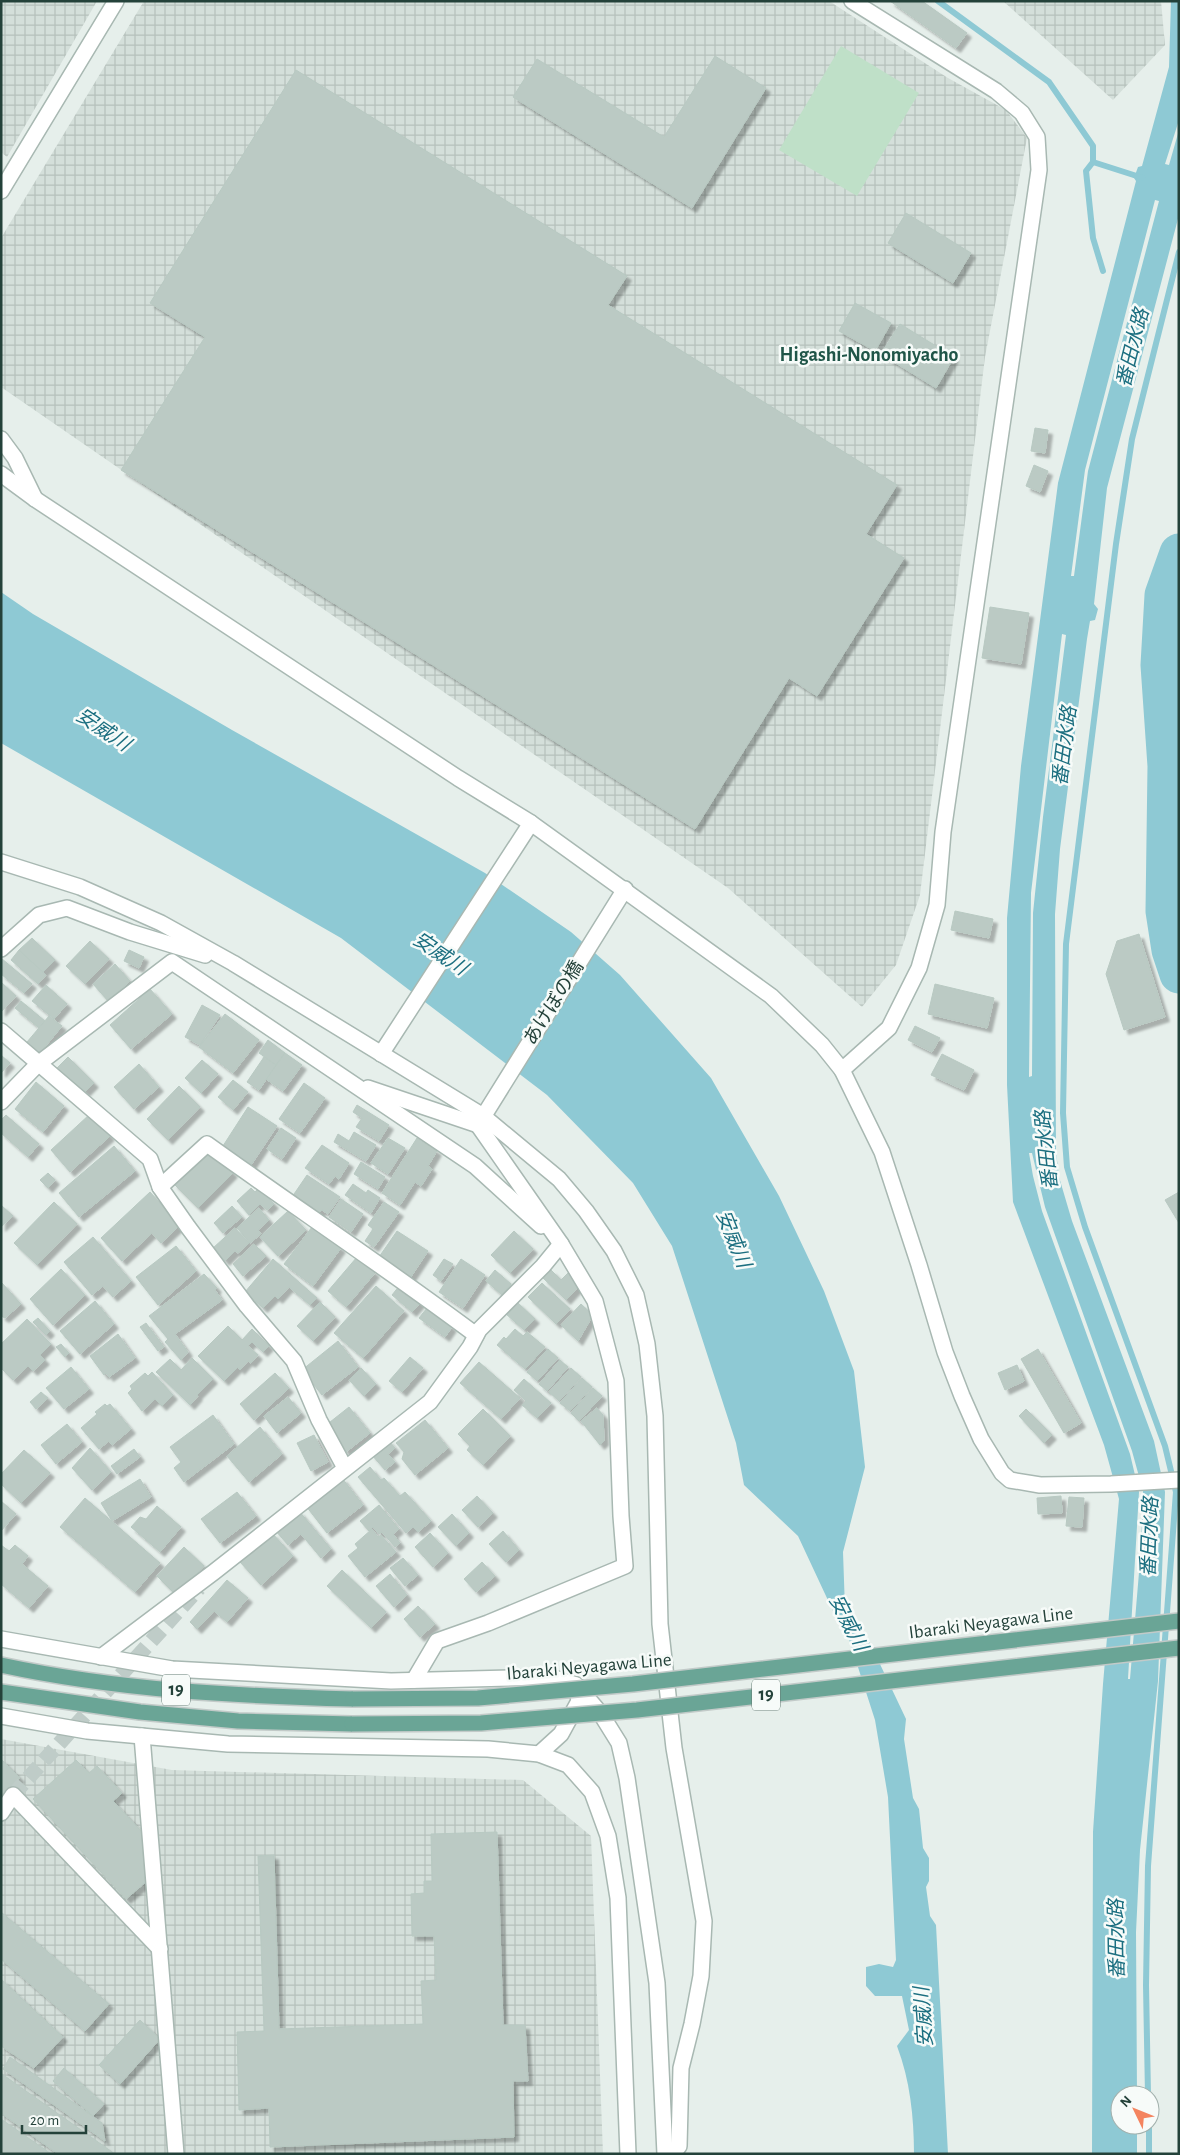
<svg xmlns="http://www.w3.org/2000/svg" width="1180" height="2155" font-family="'Alegreya Sans','Noto Sans JP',sans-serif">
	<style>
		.industrial { fill: url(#industrial-grid) }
		.green { fill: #bfe0c8 }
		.water { fill: #8ec9d4; fill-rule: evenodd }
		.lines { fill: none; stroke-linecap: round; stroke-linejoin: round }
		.stream { stroke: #8ec9d4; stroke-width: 6 }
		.river { stroke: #8ec9d4; stroke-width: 39 }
		.building { fill: #bbcac4; stroke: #b8c9c2; filter: url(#shadow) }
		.minor-tunnel { stroke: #bfccc8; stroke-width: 15; stroke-dasharray: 15 8; stroke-linecap: butt }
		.minor-casing { stroke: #a8b8b2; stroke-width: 18 }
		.tertiary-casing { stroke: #a8b8b2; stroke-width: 18 }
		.primary-casing { stroke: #c2cac8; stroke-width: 18 }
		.minor { stroke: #fff; stroke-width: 15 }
		.tertiary { stroke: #fff; stroke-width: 15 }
		.primary { stroke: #6aa596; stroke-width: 15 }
		.primary-bridge-casing { stroke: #c2cac8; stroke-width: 18; stroke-linecap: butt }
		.primary-bridge { stroke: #6aa596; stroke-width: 15 }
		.labels { text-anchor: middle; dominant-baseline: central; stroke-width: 5; stroke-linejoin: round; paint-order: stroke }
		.shield { fill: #f7fbf9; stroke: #637a73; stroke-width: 1 }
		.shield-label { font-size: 18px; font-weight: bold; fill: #24423a }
		.street-label { font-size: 19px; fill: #24423a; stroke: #f7fbf9 }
		.water-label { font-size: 20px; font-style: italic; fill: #1c6f80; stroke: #f7fbf9 }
		.neighbourhood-label { font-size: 20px; font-weight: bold; fill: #1f5548; stroke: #f7fbf9 }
	</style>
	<defs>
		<pattern id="industrial-grid" width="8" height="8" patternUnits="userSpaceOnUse" patternTransform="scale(1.25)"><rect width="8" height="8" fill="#d4dfda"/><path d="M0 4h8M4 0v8" fill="none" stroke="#b6c1bc"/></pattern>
		<filter id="shadow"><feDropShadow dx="4.5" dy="4.5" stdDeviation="1" flood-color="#0004"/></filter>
	</defs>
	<rect width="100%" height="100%" fill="#e6efeb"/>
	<g class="industrial">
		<polygon points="1,1 97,1 7,157 1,152"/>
		<polygon points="144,1 829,1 948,78 1006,110 1027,138 985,357 920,895 896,965 862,1007 728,888 1,387 1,238"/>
		<polygon points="1003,1 1161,1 1165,45 1113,100"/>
		<polygon points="1,1739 172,1770 523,1780 591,1836 603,2154 1,2154"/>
	</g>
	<polygon class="green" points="841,46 919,93 857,196 779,150"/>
	<g class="water">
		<path d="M1171,1H1179V120L1165,164L1169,165L1179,130V215L1107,488L1094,604L1098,609L1095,620L1090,621L1087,639L1060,849L1055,914L1056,1152L1059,1177L1072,1221L1154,1441L1165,1492L1158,1681L1140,1850L1136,1932L1137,2095H1120V2125H1137V2154H1092L1093,1832L1103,1684L1119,1499L1104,1445L1013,1202L1007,1085V918L1021,766L1058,483L1136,181L1134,178L1138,167L1142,166L1169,67ZM1155,200L1159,201L1088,471L1074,576H1071L1085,470ZM1062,634L1066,635L1043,817L1033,913L1032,1076L1029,1077L1031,893ZM1029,1153H1032L1045,1207L1132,1451L1143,1491L1141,1549L1130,1679H1128L1139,1492L1130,1454L1042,1211L1033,1176Z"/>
		<path d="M1,592L33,614L232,730L485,873L571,932L620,975L711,1078L779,1196L824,1291L854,1371L865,1467L843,1552L845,1609L870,1643L906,1719L904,1739L913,1798L919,1809L923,1848L929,1858V1881L926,1887L930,1916L936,1925L948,2154H914C914,2117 910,2080 897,2046L909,2030L902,1996H875L866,1986V1967L879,1964L893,1967L896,1960L888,1797L875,1720L847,1633L833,1611L798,1536L744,1485L736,1443L672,1246L633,1183L547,1095L341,938L1,743Z"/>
	</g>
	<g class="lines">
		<g class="stream">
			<polyline points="938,1 1049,82 1093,146 1093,162 1143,178"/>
			<polyline points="1093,162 1086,171 1093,238 1103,271"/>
			<polyline points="1148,2095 1146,1985 1148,1866 1176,1492 1165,1446 1085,1227 1067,1167 1063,1113 1066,944 1116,544 1132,439 1179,252"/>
			<polyline points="1149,2125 1149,2154"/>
		</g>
		<polyline class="river" points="1179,553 1164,595 1160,665 1167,766 1165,911 1171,950 1179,974"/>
	</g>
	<g class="building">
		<polygon points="890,1 922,1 967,33 956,48"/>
		<polygon points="715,56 766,88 692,208 513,97 537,59 664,137"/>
		<polygon points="296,70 627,276 608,305 897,485 866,534 904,558 817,696 789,678 695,829 121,470 205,337 150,303"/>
		<polygon points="906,213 971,253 953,283 888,243"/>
		<polygon points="855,303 891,323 875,351 839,331"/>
		<polygon points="900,324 954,357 936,388 881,354"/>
		<polygon points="1035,428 1048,430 1045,453 1031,451"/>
		<polygon points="1034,465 1048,471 1040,492 1026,486"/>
		<polygon points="990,607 1029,613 1021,664 982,658"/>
		<polygon points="955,911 993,919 989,938 951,930"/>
		<polygon points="1139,934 1165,1017 1124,1030 1106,974 1117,941"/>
		<polygon points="32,938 55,960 42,973 19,950"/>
		<polygon points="90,941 109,959 85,984 66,966"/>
		<polygon points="19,950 46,975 38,984 11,960"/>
		<polygon points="129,950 144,957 139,968 124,961"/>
		<polygon points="1,958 32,984 24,993 1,974"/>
		<polygon points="115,964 130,981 108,1001 93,984"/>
		<polygon points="1,982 16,996 1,1012"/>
		<polygon points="935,984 994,998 987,1028 928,1014"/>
		<polygon points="46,985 67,1004 54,1019 32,1001"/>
		<polygon points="150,989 172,1014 131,1049 110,1025"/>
		<polygon points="21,1001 45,1021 39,1028 15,1008"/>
		<polygon points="202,1005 220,1015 200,1045 185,1037"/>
		<polygon points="225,1014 259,1040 233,1073 199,1047"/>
		<polygon points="49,1016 62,1026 40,1053 27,1042"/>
		<polygon points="915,1026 940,1038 932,1052 908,1040"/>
		<polygon points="268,1040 285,1053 276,1065 259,1053"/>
		<polygon points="285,1053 302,1065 283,1091 266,1079"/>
		<polygon points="942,1054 974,1070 964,1090 931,1075"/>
		<polygon points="1,1055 10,1063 1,1073"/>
		<polygon points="68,1057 94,1083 85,1092 57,1068"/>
		<polygon points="264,1057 276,1065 259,1090 247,1082"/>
		<polygon points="202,1060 218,1074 201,1093 185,1078"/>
		<polygon points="139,1064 159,1087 134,1109 114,1087"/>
		<polygon points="233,1080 248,1092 233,1110 218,1097"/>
		<polygon points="36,1082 64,1106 43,1132 15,1109"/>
		<polygon points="304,1083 325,1098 300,1133 279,1119"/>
		<polygon points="179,1086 200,1107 168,1140 147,1119"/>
		<polygon points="357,1105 389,1125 379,1141 356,1127 362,1118 353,1112"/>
		<polygon points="248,1107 277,1126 249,1168 221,1149"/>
		<polygon points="90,1114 110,1136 70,1172 51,1150"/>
		<polygon points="6,1115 39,1144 28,1157 1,1133 1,1120"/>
		<polygon points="281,1128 296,1138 282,1159 267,1149"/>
		<polygon points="354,1132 376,1145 366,1161 334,1142 338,1134 349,1141"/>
		<polygon points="388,1138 405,1148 388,1174 371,1163"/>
		<polygon points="417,1138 437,1151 428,1166 432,1169 421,1186 415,1182 400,1205 382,1193"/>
		<polygon points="322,1145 349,1163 339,1179 335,1176 329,1184 305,1168"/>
		<polygon points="114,1146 135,1171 79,1217 59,1193"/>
		<polygon points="207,1148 233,1173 198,1208 173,1183"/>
		<polygon points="361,1162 385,1177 378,1189 354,1174"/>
		<polygon points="48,1173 55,1180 48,1188 40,1180"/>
		<polygon points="307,1175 340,1197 328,1214 322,1210 318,1214 292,1197"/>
		<polygon points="353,1184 366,1193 368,1190 380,1198 371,1213 345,1195"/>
		<polygon points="251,1188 255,1192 259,1188 274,1204 267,1210 260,1204 249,1215 237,1201"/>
		<polygon points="150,1192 180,1225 161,1243 152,1233 122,1261 101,1238"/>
		<polygon points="1179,1192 1179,1223 1165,1200"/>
		<polygon points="341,1199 363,1214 351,1232 329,1217"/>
		<polygon points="54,1202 77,1224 37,1265 14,1243"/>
		<polygon points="384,1202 399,1212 374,1247 365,1241 373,1229 368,1225"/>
		<polygon points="1,1205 13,1216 1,1227"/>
		<polygon points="232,1206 242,1217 223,1233 214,1223"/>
		<polygon points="259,1208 269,1220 258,1230 261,1234 250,1243 237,1228"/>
		<polygon points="288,1211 306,1230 278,1256 260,1237"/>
		<polygon points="312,1227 341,1248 313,1286 284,1264"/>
		<polygon points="235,1228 249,1243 238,1253 235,1251 225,1261 213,1248"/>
		<polygon points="397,1231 428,1251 410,1278 379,1257"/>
		<polygon points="514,1231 533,1249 510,1273 491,1255"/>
		<polygon points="93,1237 131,1281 113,1297 103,1286 92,1295 64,1262"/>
		<polygon points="254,1244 266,1256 243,1276 233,1264"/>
		<polygon points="176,1246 196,1271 158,1305 136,1277"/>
		<polygon points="357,1257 375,1273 346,1307 328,1291"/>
		<polygon points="273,1259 317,1298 310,1305 289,1287 278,1299 275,1296 263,1308 245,1292"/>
		<polygon points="444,1259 453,1264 441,1281 433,1275"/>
		<polygon points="461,1259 485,1275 463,1308 439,1292"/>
		<polygon points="61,1269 85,1295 53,1325 30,1299"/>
		<polygon points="495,1270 511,1284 502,1295 486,1281"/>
		<polygon points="551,1270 561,1280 569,1272 581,1284 566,1300 543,1278"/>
		<polygon points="204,1274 217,1288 215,1290 222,1300 175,1334 188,1352 181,1360 165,1342 168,1339 149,1316"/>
		<polygon points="2,1283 21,1304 5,1318 1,1316"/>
		<polygon points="542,1283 570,1309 556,1324 528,1297"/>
		<polygon points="400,1285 421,1302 412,1312 392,1295"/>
		<polygon points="376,1286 404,1311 363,1358 334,1333"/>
		<polygon points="95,1301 114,1324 80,1354 60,1331"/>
		<polygon points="320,1302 335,1317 313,1341 297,1326"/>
		<polygon points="517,1302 535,1319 524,1330 506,1314"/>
		<polygon points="581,1304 593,1315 578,1341 561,1325"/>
		<polygon points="427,1308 452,1327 445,1337 419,1318"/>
		<polygon points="38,1318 50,1331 46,1335 33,1322"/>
		<polygon points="27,1319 51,1344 40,1355 45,1360 33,1371 28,1366 13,1380 1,1368 1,1344"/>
		<polygon points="146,1323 164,1347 158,1351 140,1327"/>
		<polygon points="228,1326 242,1340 252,1329 269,1346 263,1352 252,1342 248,1346 258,1355 251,1363 248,1361 240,1370 238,1367 224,1381 198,1356"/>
		<polygon points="515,1329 523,1336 527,1332 545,1347 525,1369 497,1345 504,1337 506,1339"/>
		<polygon points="118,1334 135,1358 109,1377 106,1373 104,1375 90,1356"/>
		<polygon points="338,1341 358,1367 322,1395 302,1370"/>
		<polygon points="61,1344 69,1353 65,1357 56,1347"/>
		<polygon points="548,1349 558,1358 537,1381 527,1372"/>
		<polygon points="1038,1349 1081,1423 1064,1433 1021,1359"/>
		<polygon points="410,1357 423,1368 402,1392 389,1381"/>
		<polygon points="192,1358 213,1379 197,1395 198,1396 190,1405 156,1372 170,1359 181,1370"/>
		<polygon points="560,1360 568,1367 547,1391 539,1384"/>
		<polygon points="479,1362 520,1398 501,1419 460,1383"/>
		<polygon points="1017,1365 1024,1381 1005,1390 998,1373"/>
		<polygon points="71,1367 89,1389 64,1409 46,1388"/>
		<polygon points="361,1368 376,1384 364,1396 349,1380"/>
		<polygon points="571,1368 581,1377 559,1401 549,1392"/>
		<polygon points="152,1372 173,1395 162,1406 155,1399 142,1411 128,1393 132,1389 130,1386 145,1373 148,1376"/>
		<polygon points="275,1373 289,1388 254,1420 240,1404"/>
		<polygon points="582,1378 592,1387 570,1411 560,1403"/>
		<polygon points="524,1379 551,1403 537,1418 522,1405 526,1401 514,1390"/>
		<polygon points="593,1388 602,1396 579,1421 571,1413"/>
		<polygon points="41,1392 48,1398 36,1409 30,1402"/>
		<polygon points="288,1397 301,1413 277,1433 264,1416"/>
		<polygon points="105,1404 107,1406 110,1404 131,1429 112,1445 109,1441 99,1449 81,1428 97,1414 95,1412"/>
		<polygon points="349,1407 370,1433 346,1452 325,1426"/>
		<polygon points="597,1408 603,1415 604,1441 600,1445 581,1421"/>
		<polygon points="483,1409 510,1436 483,1465 467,1450 470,1446 458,1434"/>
		<polygon points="1026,1409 1052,1435 1044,1443 1019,1416"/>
		<polygon points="213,1415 234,1444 184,1482 174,1468 181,1462 170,1447"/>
		<polygon points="425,1420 448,1448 415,1475 402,1459 404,1452 396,1443"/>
		<polygon points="67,1424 82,1442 56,1464 41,1445"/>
		<polygon points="260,1427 282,1454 249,1482 227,1456"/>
		<polygon points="314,1435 328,1462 311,1471 297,1443"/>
		<polygon points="388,1440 395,1448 388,1454 395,1462 385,1470 371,1454"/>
		<polygon points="90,1448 111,1472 92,1490 72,1468"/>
		<polygon points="134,1449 140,1457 117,1474 111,1466"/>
		<polygon points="24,1450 50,1473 21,1503 1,1484 1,1474"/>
		<polygon points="370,1467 381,1480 384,1478 400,1496 405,1492 431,1521 418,1532 413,1527 406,1533 358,1477"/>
		<polygon points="342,1478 363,1505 327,1533 306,1506"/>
		<polygon points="140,1479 151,1497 112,1521 101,1503"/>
		<polygon points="237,1492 256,1516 220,1543 201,1519"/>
		<polygon points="477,1496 493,1513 478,1527 462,1510"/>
		<polygon points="1061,1496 1062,1513 1038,1514 1037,1498"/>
		<polygon points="1069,1497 1084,1498 1082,1527 1066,1526"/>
		<polygon points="85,1498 160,1563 135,1592 60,1527"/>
		<polygon points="1,1501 16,1514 1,1531"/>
		<polygon points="379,1505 399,1529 393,1534 400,1543 395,1547 382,1532 379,1534 373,1527 369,1531 360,1521"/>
		<polygon points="157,1506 181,1527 160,1552 131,1527 140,1517 146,1519"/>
		<polygon points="299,1511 331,1549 321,1558 301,1534 288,1545 275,1530"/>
		<polygon points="452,1514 469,1533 456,1546 438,1527"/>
		<polygon points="372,1529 378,1537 381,1535 396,1552 365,1577 348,1556 358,1548 355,1544"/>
		<polygon points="503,1531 519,1550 506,1562 489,1544"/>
		<polygon points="272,1533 293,1556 261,1585 240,1562"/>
		<polygon points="430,1533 448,1553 433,1567 415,1547"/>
		<polygon points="1,1545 9,1551 15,1545 28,1556 22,1564 48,1586 29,1608 1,1584"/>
		<polygon points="184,1547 204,1566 176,1595 157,1576"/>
		<polygon points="403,1558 418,1575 405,1586 390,1568"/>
		<polygon points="482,1562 495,1576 476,1592 464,1579"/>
		<polygon points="342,1570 386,1612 371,1628 327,1586"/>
		<polygon points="390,1574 407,1595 394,1607 376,1586"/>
		<polygon points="227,1580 248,1598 227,1622 214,1611 197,1629 190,1622"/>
		<polygon points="418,1606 435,1624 420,1637 404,1619"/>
		<polygon points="1,1759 20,1778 1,1796"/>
		<polygon points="76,1760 89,1773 97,1766 122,1793 113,1801 143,1833 147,1881 126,1899 33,1799"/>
		<polygon points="497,1832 503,2025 525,2025 528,2081 513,2081 514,2137 270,2147 269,2108 239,2110 237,2032 264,2031 258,1856 274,1855 279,2029 423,2024 421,1981 436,1980 434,1936 412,1936 411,1894 424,1893 424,1881 432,1881 431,1834"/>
		<polygon points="1,1912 109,2004 85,2031 1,1959"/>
		<polygon points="1,1979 63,2037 34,2068 1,2046"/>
		<polygon points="140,2020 160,2039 120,2084 99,2065"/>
		<polygon points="10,2057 102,2123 105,2141 3,2069"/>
		<polygon points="64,2068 104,2104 93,2116 53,2081"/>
		<polygon points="2,2074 115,2154 58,2154 1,2113"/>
		<polygon points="1,2119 50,2153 49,2154 1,2154"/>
	</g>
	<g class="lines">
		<polyline class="minor-tunnel" points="13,1795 199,1588"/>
		<defs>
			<g id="minor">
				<polyline points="1,191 116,1"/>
				<polyline points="1,439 15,458 35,499"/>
				<polyline points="1,862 80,887 161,923 233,963 483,1116 559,1179 586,1211 614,1251 636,1295 647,1344 655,1416 660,1624 674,1748 704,1921 701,1976 692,2024 681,2068 679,2146 673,2154"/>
				<polyline points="1,949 39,915 67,908 130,932 205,955"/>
				<polyline points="1,1031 150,1159 160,1187 188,1227 247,1306 294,1361 319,1420 345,1468"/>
				<polyline points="381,1054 531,823"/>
				<polyline points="842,1070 882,1152 919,1265 945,1352 962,1396 981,1439 1002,1473 1010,1480 1040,1485 1111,1484 1179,1480"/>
				<polyline points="368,1088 478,1125"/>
				<polyline points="1,1102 38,1064 172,962 475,1166 541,1226"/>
				<path d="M160,1187L207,1144C296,1208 388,1269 476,1335"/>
				<polyline points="1,1639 172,1669 391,1681 551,1677 576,1685 601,1714 619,1743 627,1778 657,1983 665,2154"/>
				<polyline points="101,1657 214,1572 430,1402 470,1347 479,1330 543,1266 561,1244"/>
				<polyline points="414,1680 437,1641 488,1623 625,1566 621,1516 616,1381 595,1301 561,1244 478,1125 625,889"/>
				<polyline points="1,1716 87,1731 228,1744 488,1749 539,1754 568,1765 592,1792 608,1836 618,1898 628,2154"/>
				<polyline points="142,1736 176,2154"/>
				<polyline points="539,1754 561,1734 579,1701 576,1685"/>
				<polyline points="1,1813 13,1795 160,1949"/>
			</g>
			<polyline id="tertiary" points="1,474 35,499 458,778 531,823 771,996 822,1045 842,1070 889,1028 919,968 937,905 943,832 1039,170 1037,137 1022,113 996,91 852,1"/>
			<g id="primary">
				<path d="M1,1665C117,1690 235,1696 353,1699"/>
				<polyline points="1,1692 140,1712 238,1721 352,1724"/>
			</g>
		</defs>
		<use href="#minor" class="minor-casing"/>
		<use href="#tertiary" class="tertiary-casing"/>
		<use href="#primary" class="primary-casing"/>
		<use href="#minor" class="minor"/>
		<use href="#tertiary" class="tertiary"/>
		<use href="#primary" class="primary"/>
		<defs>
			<g id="primary-bridge">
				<polyline points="353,1699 478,1698 633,1684 1179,1621"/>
				<polyline points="352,1724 481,1723 637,1710 1179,1648"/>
			</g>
		</defs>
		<use href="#primary-bridge" class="primary-bridge-casing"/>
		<use href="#primary-bridge" class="primary-bridge"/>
	</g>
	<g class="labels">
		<g class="shield">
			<rect x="162" y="1674.5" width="28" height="31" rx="4"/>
			<rect x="752" y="1679.5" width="28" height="31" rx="4"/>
		</g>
		<g class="shield-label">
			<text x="176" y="1690">19</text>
			<text x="766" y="1695">19</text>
		</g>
		<g class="street-label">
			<text transform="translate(554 1003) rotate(-58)">あけぼの橋</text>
			<text transform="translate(991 1623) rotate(-7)">Ibaraki Neyagawa Line</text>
			<text transform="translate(589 1667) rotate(-5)">Ibaraki Neyagawa Line</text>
		</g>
		<g class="water-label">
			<text transform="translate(1133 348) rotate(-76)">番田水路</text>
			<text transform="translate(103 730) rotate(34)">安威川</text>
			<text transform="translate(1065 746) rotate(-83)">番田水路</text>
			<text transform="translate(440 954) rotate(34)">安威川</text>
			<text transform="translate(1047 1150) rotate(-96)">番田水路</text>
			<text transform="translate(733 1239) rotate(68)">安威川</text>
			<text transform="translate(1150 1537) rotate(-88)">番田水路</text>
			<text transform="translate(848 1623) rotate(63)">安威川</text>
			<text transform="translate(1117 1939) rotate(-91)">番田水路</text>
			<text transform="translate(924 2017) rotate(-94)">安威川</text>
		</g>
		<g class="neighbourhood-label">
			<text x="869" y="355">Higashi-Nonomiyacho</text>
		</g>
	</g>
	<rect width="1180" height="2155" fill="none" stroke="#24423a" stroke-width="5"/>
	<g transform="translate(1135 2110) rotate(313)"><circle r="24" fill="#f7fbf9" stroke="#a3b1ad"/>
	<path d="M0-4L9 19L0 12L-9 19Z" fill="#f4845f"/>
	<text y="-8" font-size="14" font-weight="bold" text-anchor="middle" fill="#24423a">N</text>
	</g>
	<path d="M22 2125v8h64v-8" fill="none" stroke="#24423a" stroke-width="2.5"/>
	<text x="30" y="2125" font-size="15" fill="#24423a" stroke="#f7fbf9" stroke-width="4" paint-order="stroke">20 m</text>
</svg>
